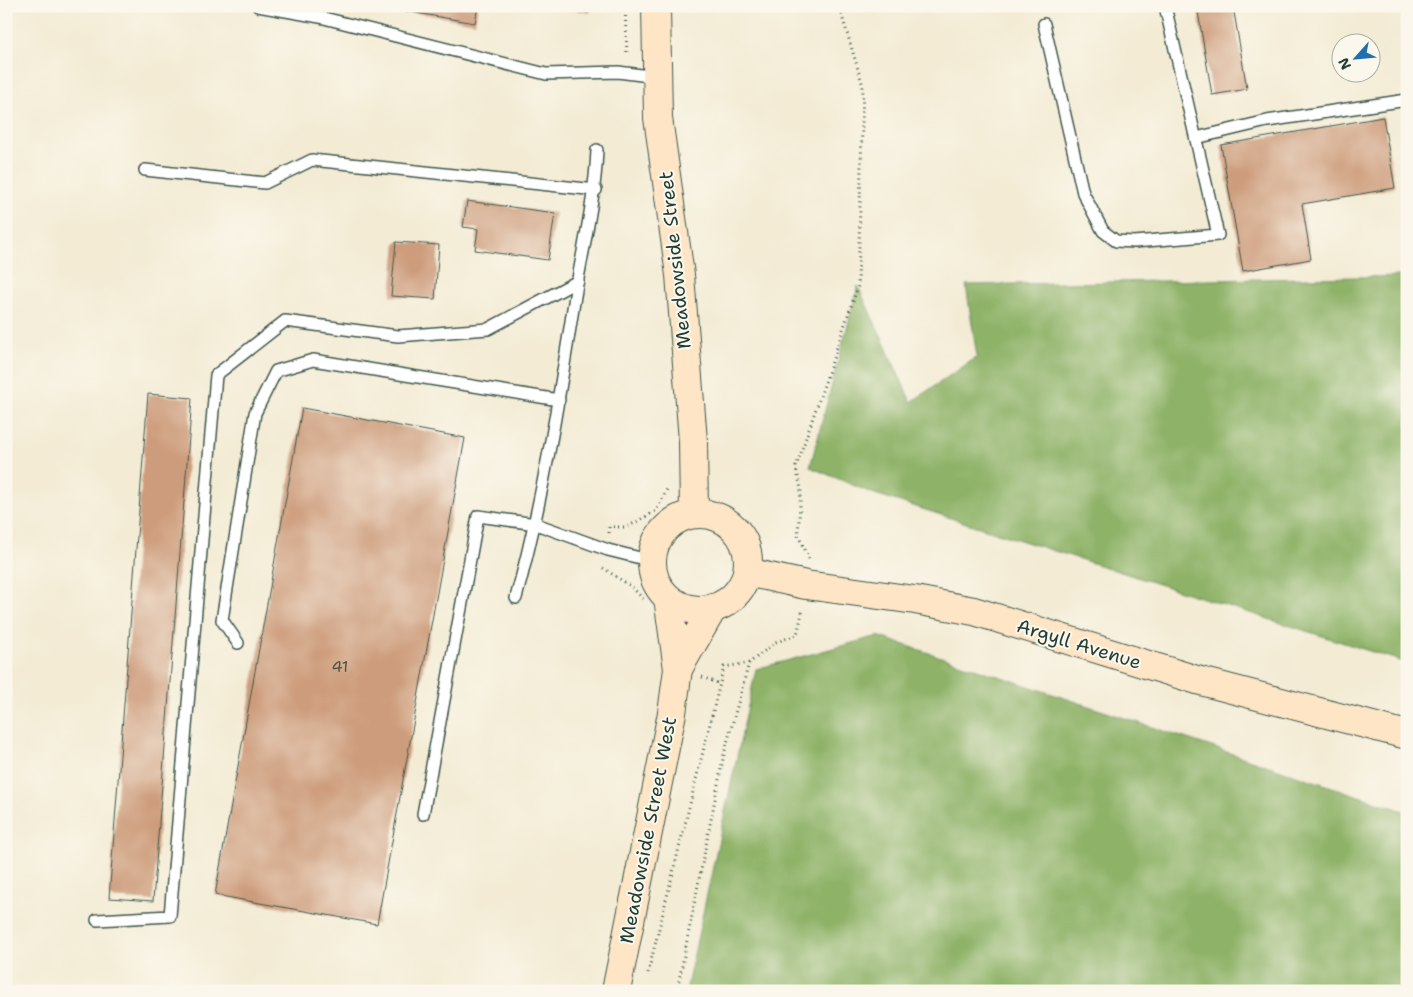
<svg xmlns="http://www.w3.org/2000/svg" width="1413" height="997" font-family="'Shantell Sans',sans-serif">
	<style>
		.forest { fill: #8eb267; stroke: #56784e }
		.building { fill: #cd9c7c }
		.lines { fill: none; stroke-linecap: round; stroke-linejoin: round }
		.lane-casing { stroke: #3f574c; stroke-width: 14 }
		.secondary-casing { stroke: #3f574c; stroke-width: 30 }
		.path { stroke: #3f574c; stroke-width: 3; stroke-dasharray: 1 4; stroke-linecap: butt }
		.lane { stroke: #fff; stroke-width: 11 }
		.secondary { stroke: #fde5c5; stroke-width: 28 }
		.labels { text-anchor: middle; dominant-baseline: central; stroke-width: 4; stroke-linejoin: round; paint-order: stroke }
		.number-label { font-size: 16px; fill: #4a5546 }
		.street-label { font-size: 19px; fill: #1f3d34; stroke: #fbf7ec }
	</style>
	<rect width="100%" height="100%" fill="#fbf7ec"/>
	<filter id="ink" filterUnits="userSpaceOnUse"><feTurbulence type="fractalNoise" baseFrequency=".02" numOctaves="2"/><feDisplacementMap in="SourceGraphic" scale="10" xChannelSelector="R" yChannelSelector="G"/><feConvolveMatrix kernelMatrix="1 2 1 2 8 2 1 2 1" color-interpolation-filters="sRGB"/></filter>
	<filter id="wash" filterUnits="userSpaceOnUse"><feTurbulence type="fractalNoise" baseFrequency=".0096" numOctaves="4" result="noise"/><feDisplacementMap in="SourceGraphic" scale="20" xChannelSelector="R" yChannelSelector="G"/><feGaussianBlur stdDeviation="1.12" result="paint"/><feColorMatrix in="noise" values="0 0 0 0 0 0 0 0 0 0 0 0 0 0 0 0 0 1.4 0 .05"/><feComposite in="paint" operator="in"/></filter>
	<g filter="url(#wash)">
		<rect width="100%" height="100%" fill="#f3ebd4"/>
		<g class="forest">
			<polygon points="1407,276 1407,663 872,493 810,467 858,286 911,402 977,357 966,285"/>
			<polygon points="878,636 1407,812 1407,991 686,991 756,669"/>
		</g>
		<g id="blocks">
			<g class="building">
				<polygon points="375,6 478,6 475,23"/>
				<polygon points="559,6 590,6 589,13"/>
				<polygon points="1197,6 1233,6 1247,89 1212,95"/>
				<polygon points="1383,117 1395,188 1302,204 1311,259 1243,271 1221,145"/>
				<polygon points="467,201 555,213 548,260 475,250 478,229 463,227"/>
				<polygon points="396,242 439,245 435,299 391,296"/>
				<polygon points="148,394 192,398 153,901 109,898"/>
				<polygon points="302,408 465,438 377,924 215,895"/>
			</g>
		</g>
	</g>
	<g filter="url(#ink)">
		<use href="#blocks" fill-opacity="0" stroke="#3f574c" stroke-width="1"/>
		<g class="lines">
			<defs>
				<g id="lane">
					<polyline points="258,6 320,17 546,74 618,72 657,77"/>
					<polyline points="1044,24 1083,193 1103,231 1116,241 1134,242 1218,235 1165,6"/>
					<polyline points="1196,138 1267,121 1407,100"/>
					<polyline points="145,170 265,183 312,160 596,190"/>
					<path d="M516,598C543,499 559,398 575,296C583,247 595,200 597,150"/>
					<polyline points="238,643 222,620 255,413 276,371 313,360 559,400"/>
					<polyline points="423,814 478,516 536,524 608,550 652,561"/>
					<polyline points="97,920 170,916 216,375 285,321 398,336 488,329 578,281"/>
				</g>
				<g id="secondary">
					<polyline points="656,6 658,118 680,275 693,441 694,514"/>
					<circle cx="700" cy="562" r="48"/>
					<polyline points="747,572 806,585 915,600 974,611 1197,680 1407,735"/>
					<polyline points="678,669 713,608"/>
					<polyline points="616,991 672,713 678,669 668,598"/>
				</g>
			</defs>
			<use href="#lane" class="lane-casing"/>
			<use href="#secondary" class="secondary-casing"/>
			<g class="path">
				<polyline points="625,6 627,56"/>
				<polyline points="609,533 609,527 627,527 656,511 667,489"/>
				<polyline points="809,559 798,535 801,489 796,467 858,286 863,86 839,6"/>
				<polyline points="603,568 632,587 643,599"/>
				<polyline points="702,677 720,684"/>
				<polyline points="648,973 724,667 749,663"/>
				<polyline points="677,991 724,754 749,663 776,642 797,635 803,609"/>
			</g>
			<use href="#lane" class="lane"/>
			<use href="#secondary" class="secondary"/>
		</g>
	</g>
	<g class="labels">
		<g class="number-label">
			<text x="340" y="666">41</text>
		</g>
		<g class="street-label">
			<text transform="translate(675 260) rotate(-96)">Meadowside Street</text>
			<text transform="translate(1079 644) rotate(17)">Argyll Avenue</text>
			<text transform="translate(648 830) rotate(-79)">Meadowside Street West</text>
		</g>
	</g>
	<rect width="1413" height="997" fill="none" stroke="#fbf7ec" stroke-width="25"/>
	<g transform="translate(1356 58) rotate(243)"><circle r="24" fill="#fbf7ec" stroke="#a3ada2"/>
	<path d="M0-4L9 19L0 12L-9 19Z" fill="#1f6fb2"/>
	<text y="-8" font-size="14" font-weight="bold" text-anchor="middle" fill="#1f3d34">N</text>
	</g>
</svg>
